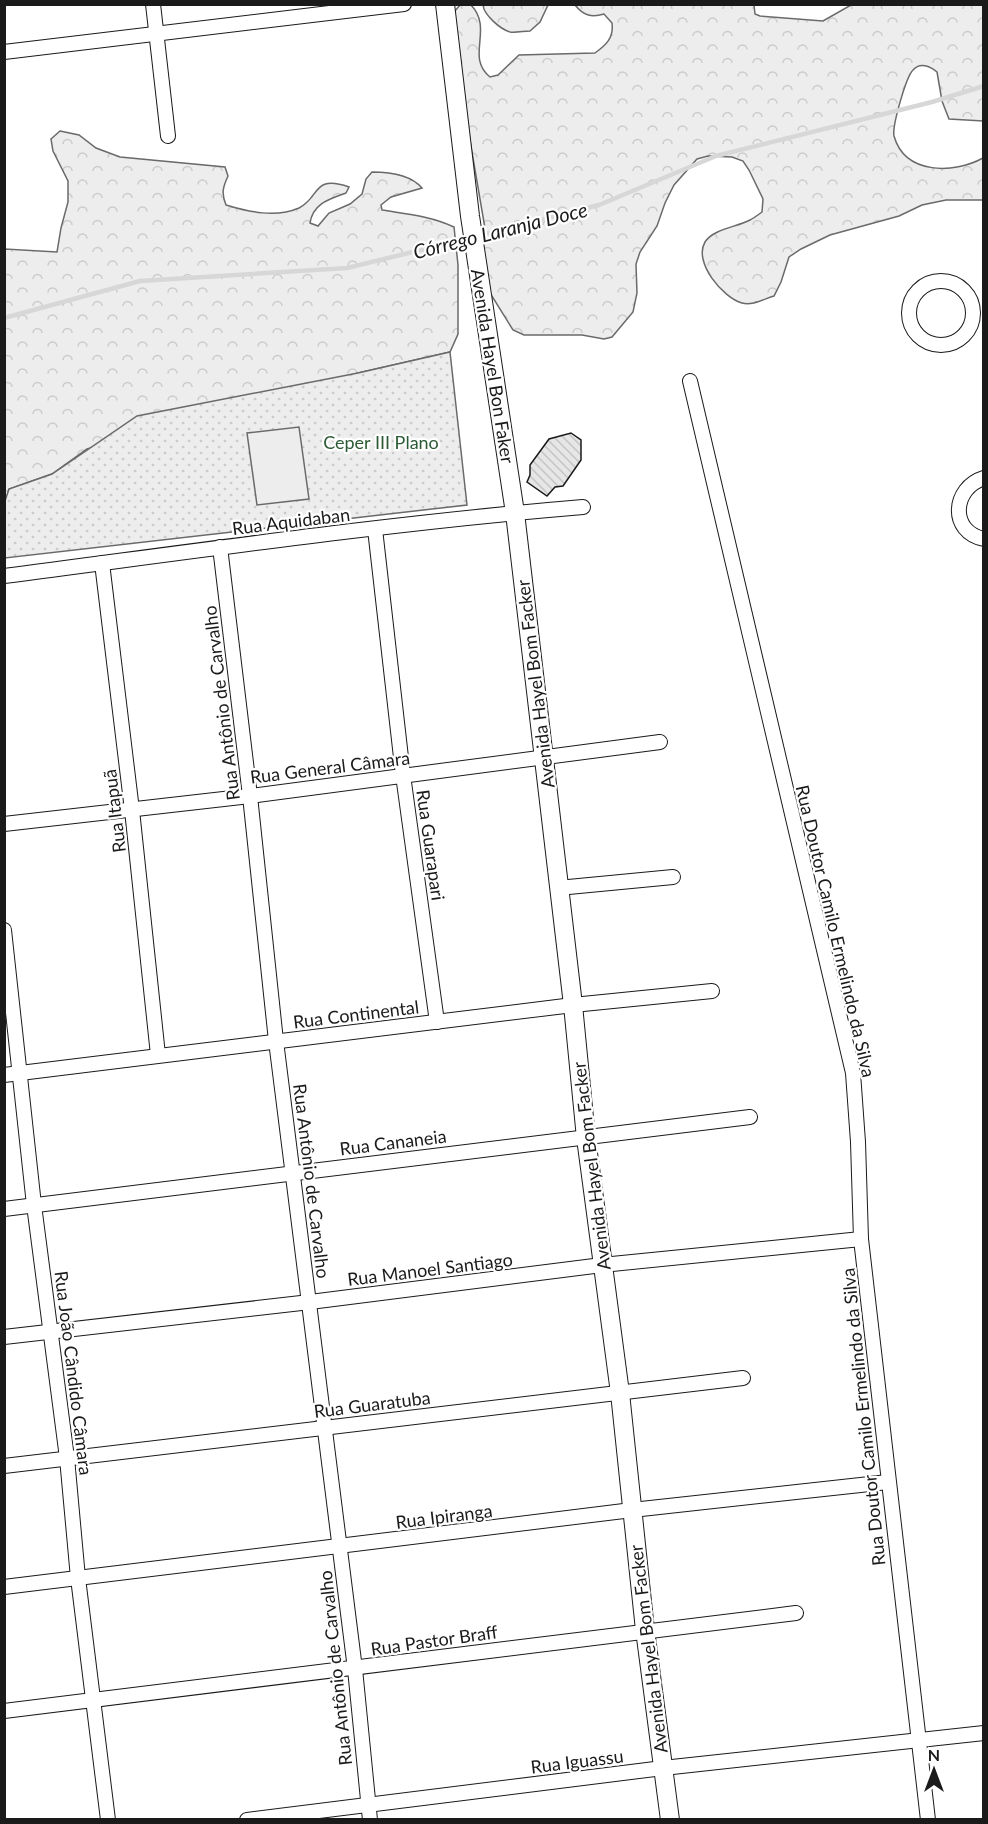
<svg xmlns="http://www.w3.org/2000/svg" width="988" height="1824" font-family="Lato,sans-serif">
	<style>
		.forest { fill: url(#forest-crowns); stroke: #6a6a6a; stroke-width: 1.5 }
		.park { fill: url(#park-dots); stroke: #6a6a6a; stroke-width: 1.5 }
		.pitch { fill: #ededed; stroke: #6a6a6a; stroke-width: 1.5 }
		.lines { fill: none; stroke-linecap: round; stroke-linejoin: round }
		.stream { stroke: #d7d7d7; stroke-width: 4.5 }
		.building { fill: url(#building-back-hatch); stroke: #1a1a1a; stroke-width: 1.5 }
		.street-casing { stroke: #1a1a1a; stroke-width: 16 }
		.secondary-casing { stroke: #1a1a1a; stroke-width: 20 }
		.street { stroke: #fff; stroke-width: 14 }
		.secondary { stroke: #fff; stroke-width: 18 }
		.labels { text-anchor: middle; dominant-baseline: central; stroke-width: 4.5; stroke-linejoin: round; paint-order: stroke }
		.street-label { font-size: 18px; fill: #1a1a1a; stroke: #fff }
		.park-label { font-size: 18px; fill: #2b5a34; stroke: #fff }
		.water-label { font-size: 20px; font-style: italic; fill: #1a1a1a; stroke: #fff }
	</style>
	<defs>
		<pattern id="forest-crowns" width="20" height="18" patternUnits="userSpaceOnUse" patternTransform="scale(1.5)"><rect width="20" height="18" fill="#ededed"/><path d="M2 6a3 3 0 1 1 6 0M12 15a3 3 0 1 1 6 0" fill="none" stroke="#cbcbcb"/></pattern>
		<pattern id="park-dots" width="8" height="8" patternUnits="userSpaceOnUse" patternTransform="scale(1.5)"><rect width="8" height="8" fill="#ededed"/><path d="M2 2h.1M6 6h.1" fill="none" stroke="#cbcbcb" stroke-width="1.8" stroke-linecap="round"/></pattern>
		<pattern id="building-back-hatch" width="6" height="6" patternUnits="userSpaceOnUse" patternTransform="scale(1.5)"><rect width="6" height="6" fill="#e6e6e6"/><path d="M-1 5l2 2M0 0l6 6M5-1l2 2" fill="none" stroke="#c5c5c5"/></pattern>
	</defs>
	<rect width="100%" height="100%" fill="#fff"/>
	<g class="forest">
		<path d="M460,5H471C494,29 465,57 490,77L498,75L519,55L595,53C606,45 614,38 612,23L604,14C591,18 583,15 575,5H754L755,14L760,16L823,21L851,5H983V121L949,119L942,101L937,72C930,66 920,62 913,70C906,77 892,126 894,136C905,175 954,174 983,158V200H946L922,205L899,216L830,235L801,249L789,257L781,282L774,296C764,299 752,306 742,303C723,298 693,262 705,242C713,229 737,227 750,220C754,218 758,215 762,212L763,199L749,170L743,161L732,157L708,156L697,159L674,185L665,203L657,226L640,252L636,264L637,293L633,312L612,337L604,339L582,335H524L513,330L490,293L483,247L486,234L449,18Z"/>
		<path d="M483,5V4L548,5L540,22L530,31C524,31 516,33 510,32C500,29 484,15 483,5Z"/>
		<path d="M60,131L79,135L96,148L120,157L225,167L228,176C223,187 221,193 226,205C249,212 276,218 299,208C320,198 312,174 349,187L346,193C330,199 313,203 310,223L318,226L329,213L350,204L362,194L366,179L372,172C389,172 410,174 422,188L391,197L381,205L382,210C407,214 431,216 454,227L458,265V334L450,352L358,373L87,449L52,474L9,489L5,504V249L57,252L61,228L68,202V181L53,151L51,139Z"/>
	</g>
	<polygon class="park" points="450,352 467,505 5,558 4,504 9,489 52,474 137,416 358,373"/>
	<polygon class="pitch" points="299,427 309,499 257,505 247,433"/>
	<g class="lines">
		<g class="stream">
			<polyline points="478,236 599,205 716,156 932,102 984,86"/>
			<polyline points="4,318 140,281 347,268 470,238"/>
		</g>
	</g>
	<polygon class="building" points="571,433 581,440 581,460 563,486 555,487 547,496 527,482 530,475 530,465 549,439"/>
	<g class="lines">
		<defs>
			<g id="street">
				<polyline points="153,4 168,136"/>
				<polyline points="4,52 404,4"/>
				<circle cx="941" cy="313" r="32"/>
				<polyline points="690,381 853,1073 858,1142 861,1239 928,1820"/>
				<path d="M984,478C952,488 949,532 984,539"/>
				<polyline points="375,529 403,775 437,1022"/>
				<polyline points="220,547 250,796 276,1041 355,1669 370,1820"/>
				<polyline points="102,563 132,810 158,1055"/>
				<path d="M4,576C197,551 390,523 583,507"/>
				<polyline points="4,824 250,796 660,742"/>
				<polyline points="558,888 673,877"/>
				<polyline points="4,930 34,1205 67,1458 78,1578 108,1820"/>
				<polyline points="4,1075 573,1005 712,991"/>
				<polyline points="4,1209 750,1117"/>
				<polyline points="4,1337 310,1302 602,1265 861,1239"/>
				<polyline points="4,1466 743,1378"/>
				<polyline points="4,1587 632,1510 888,1482"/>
				<polyline points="4,1711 796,1613"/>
				<polyline points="247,1820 663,1768 984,1733"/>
			</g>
			<polyline id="secondary" points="445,4 470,216 515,513 573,1005 586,1138 620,1393 645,1630 670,1820"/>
		</defs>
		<use href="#street" class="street-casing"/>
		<use href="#secondary" class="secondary-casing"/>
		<use href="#street" class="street"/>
		<use href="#secondary" class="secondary"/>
	</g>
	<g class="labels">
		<g class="street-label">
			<text transform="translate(493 366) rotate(81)">Avenida Hayel Bon Faker</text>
			<text transform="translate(291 521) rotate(-7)">Rua Aquidaban</text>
			<text transform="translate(535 684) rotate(-97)">Avenida Hayel Bom Facker</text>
			<text transform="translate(221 703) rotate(-97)">Rua Antônio de Carvalho</text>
			<text transform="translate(330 767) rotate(-7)">Rua General Câmara</text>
			<text transform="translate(114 811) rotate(-97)">Rua Itapuã</text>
			<text transform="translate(431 845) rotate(82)">Rua Guarapari</text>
			<text transform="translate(836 931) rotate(77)">Rua Doutor Camilo Ermelindo da Silva</text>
			<text transform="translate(356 1014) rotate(-7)">Rua Continental</text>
			<text transform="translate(393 1142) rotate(-7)">Rua Cananeia</text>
			<text transform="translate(591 1166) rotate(-97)">Avenida Hayel Bom Facker</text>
			<text transform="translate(312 1181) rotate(83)">Rua Antônio de Carvalho</text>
			<text transform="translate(430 1269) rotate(-7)">Rua Manoel Santiago</text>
			<text transform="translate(74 1373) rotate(83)">Rua João Cândido Câmara</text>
			<text transform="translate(372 1404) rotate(-7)">Rua Guaratuba</text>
			<text transform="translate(863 1417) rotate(-96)">Rua Doutor Camilo Ermelindo da Silva</text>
			<text transform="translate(444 1516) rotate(-7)">Rua Ipiranga</text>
			<text transform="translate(434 1640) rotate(-8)">Rua Pastor Braff</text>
			<text transform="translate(648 1649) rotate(-97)">Avenida Hayel Bom Facker</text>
			<text transform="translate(335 1668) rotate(-96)">Rua Antônio de Carvalho</text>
			<text transform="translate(577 1761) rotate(-7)">Rua Iguassu</text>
		</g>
		<g class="park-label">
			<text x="381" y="442">Ceper III Plano</text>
		</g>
		<g class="water-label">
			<text transform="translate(500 230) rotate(-14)">Córrego Laranja Doce</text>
		</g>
	</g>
	<rect width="988" height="1824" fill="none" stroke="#1a1a1a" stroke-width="12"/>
	<g transform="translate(934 1770)" stroke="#ffffff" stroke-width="4.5" paint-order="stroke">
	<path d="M0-4.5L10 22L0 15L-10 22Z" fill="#1a1a1a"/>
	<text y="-9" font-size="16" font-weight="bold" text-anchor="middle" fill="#1a1a1a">N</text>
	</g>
</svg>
